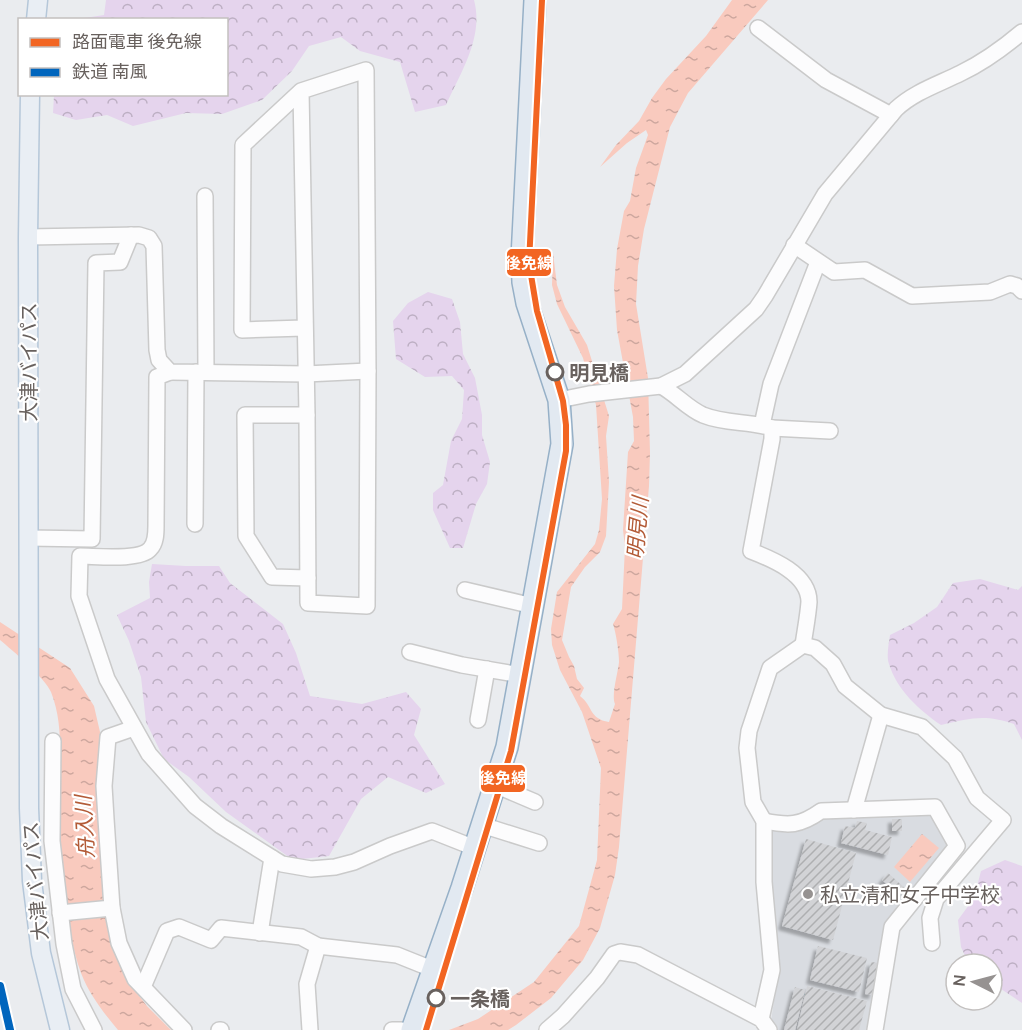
<svg xmlns="http://www.w3.org/2000/svg" width="1022" height="1030" font-family="Manrope,'Noto Sans JP',sans-serif">
	<style>
		.education { fill: #d9dce1 }
		.forest { fill: url(#forest-crowns) }
		.water { fill: url(#water-ripples) }
		.building { fill: url(#building-hatch); filter: url(#shadow) }
		.lines { fill: none; stroke-linecap: round; stroke-linejoin: round }
		.minor-casing { stroke: #cacaca; stroke-width: 18 }
		.major-casing { stroke: #b5c7d9; stroke-width: 21 }
		.highway-casing { stroke: #96b0c7; stroke-width: 24 }
		.minor { stroke: #fcfcfd; stroke-width: 15 }
		.major { stroke: #e9eef4; stroke-width: 18 }
		.highway { stroke: #e2e9f1; stroke-width: 21 }
		.rail-1-casing { stroke: #fff; stroke-width: 12 }
		.rail-1 { stroke: #0065bd; stroke-width: 8 }
		.tram-1-casing { stroke: #fff; stroke-width: 10 }
		.tram-1 { stroke: #f26522; stroke-width: 6 }
		.stop-dot { fill: #fff; stroke: #68615e; stroke-width: 3 }
		.poi-dot { fill: #969291; stroke: #fff; stroke-width: 2 }
		.labels { text-anchor: middle; dominant-baseline: central; stroke-width: 4.5; stroke-linejoin: round; paint-order: stroke }
		.street-label { font-size: 20px; fill: #68615e; stroke: #fff }
		.stop-label { font-size: 20px; font-weight: bold; fill: #68615e; stroke: #fff; text-anchor: start }
		.poi-label { font-size: 20px; fill: #68615e; stroke: #fff; text-anchor: start }
		.water-label { font-size: 21px; font-style: italic; fill: #b35b37; stroke: #fff }
		.line-badge { stroke: #fff; stroke-width: 2 }
		.badge-label { font-size: 16px; text-anchor: middle; font-weight: bold; fill: #fff }
	</style>
	<defs>
		<pattern id="forest-crowns" width="20" height="18" patternUnits="userSpaceOnUse" patternTransform="scale(1.5)"><rect width="20" height="18" fill="#e5d4ed"/><path d="M2 6a3 3 0 1 1 6 0M12 15a3 3 0 1 1 6 0" fill="none" stroke="#bdafc3"/></pattern>
		<pattern id="water-ripples" width="26" height="14" patternUnits="userSpaceOnUse" patternTransform="scale(1.5)"><rect width="26" height="14" fill="#f9cabe"/><path d="M2 4q2-2 4 0t4 0M15 11q2-2 4 0t4 0" fill="none" stroke="#cda79e"/></pattern>
		<pattern id="building-hatch" width="6" height="6" patternUnits="userSpaceOnUse" patternTransform="scale(1.5)"><rect width="6" height="6" fill="#d2d3d6"/><path d="M-1 1l2-2M0 6l6-6M5 7l2-2" fill="none" stroke="#aeafb1"/></pattern>
		<filter id="shadow"><feDropShadow dx="-4" dy="4" stdDeviation="1.5" flood-color="#0004"/></filter>
	</defs>
	<rect width="100%" height="100%" fill="#eaecef"/>
	<polygon class="education" points="930,814 950,847 892,915 868,1030 777,1030 771,1021 778,973 769,834 772,831 802,828 827,816"/>
	<g class="forest">
		<path d="M106,0H474C484,37 461,72 446,105L415,112L400,62L360,51L341,37L309,46L292,71L262,100L222,114L186,113L133,126L107,115L76,120L53,113L54,95L226,94V20L78,19L104,15Z"/>
		<polygon points="428,292 452,299 460,322 463,354 475,378 482,415 482,435 490,462 487,484 476,504 463,548 450,548 433,510 433,493 443,485 451,441 462,419 464,390 452,376 425,377 396,359 393,321 408,303"/>
		<polygon points="152,564 186,566 219,566 230,583 283,624 296,653 310,696 362,704 406,692 421,709 414,735 445,784 426,793 388,777 361,799 329,856 293,860 226,812 189,777 164,759 146,722 141,677 129,641 117,615 150,598 149,582"/>
		<path d="M980,579L1018,590L1022,586V740L1014,724C985,714 971,718 941,725C919,710 897,690 889,664C886,656 889,643 890,635L914,623L937,607L953,583Z"/>
		<polygon points="1005,860 1022,866 1022,1003 992,983 992,964 969,964 961,947 958,920 974,898 981,871"/>
	</g>
	<g class="water">
		<path d="M732,0H768L688,93L670,127L644,229L638,266L636,304L648,378L650,453L649,486L619,847L615,875L600,928L583,960L551,998L516,1025L508,1030H449L478,1019L534,982L579,926L597,860L601,768L582,712L560,670L552,645L551,629L557,592L595,544L599,530L602,499L596,405L583,358L557,304L552,285L553,253L557,285L565,307L587,345L609,416L606,436L609,482L606,536L600,552L585,567L571,587L562,640L569,657L574,666L577,679L584,688L580,696C593,706 589,719 609,722L615,704C611,695 618,673 619,662C619,652 616,633 613,624L622,609L625,547L623,530L628,452L634,441L633,417L617,330L614,286L617,249L624,211L630,201L636,168L648,135L646,130L627,143L600,167L616,145L639,121L652,98L666,79L706,36Z"/>
		<path d="M0,622L70,668L94,706L100,732L96,788L105,894L117,956L129,983L147,1006L171,1030H118C103,1012 89,994 81,973C63,923 60,845 60,792C59,758 64,725 51,692C46,679 12,650 0,640Z"/>
		<polygon points="922,834 939,848 910,882 894,867"/>
	</g>
	<g class="building">
		<rect x="892" y="819" width="10" height="12"/>
		<polygon points="857,821 867,823 865,830 892,837 888,855 841,843 845,826 855,828"/>
		<polygon points="806,839 856,853 833,940 782,926"/>
		<polygon points="888,873 906,889 900,895 882,880"/>
		<polygon points="818,946 867,958 859,992 810,980"/>
		<polygon points="871,962 879,963 873,995 865,994"/>
		<polygon points="807,986 867,1001 859,1030 797,1030"/>
		<polygon points="795,987 805,990 795,1030 784,1030"/>
	</g>
	<g class="lines">
		<defs>
			<g id="minor">
				<polyline points="758,28 826,80 891,115"/>
				<polyline points="301,91 307,415 308,603 367,606 368,371 366,70 301,91 243,145 242,330 304,328"/>
				<polyline points="205,196 206,372"/>
				<polyline points="28,237 139,235 149,238 154,246 157,350 159,360 170,372 306,374 368,371"/>
				<polyline points="794,245 834,272 865,270 912,296 990,292 1010,284 1017,286 1022,291"/>
				<path d="M170,372L157,377L156,526C156,533 156,543 150,549C140,561 96,556 80,556L79,596L107,679L149,754L195,806L221,826L282,864L311,869L335,867L354,862L390,846L432,831L475,848"/>
				<path d="M661,386C676,394 687,408 703,415C725,424 749,421 772,428V439L751,551C772,559 809,574 809,602C808,616 805,631 803,645L815,648L833,664L845,686L881,715L922,727L955,758L977,798L1003,820L936,899L930,918L932,943"/>
				<path d="M559,400L589,394L661,386L685,374L756,309L765,296L825,194L896,109C914,92 939,84 961,73C984,62 1003,48 1022,32"/>
				<polyline points="307,415 245,415 246,536 272,577 308,578"/>
				<polyline points="762,425 771,384 818,262"/>
				<polyline points="772,428 830,431"/>
				<polyline points="195,524 196,372"/>
				<polyline points="28,538 92,539 96,263 120,262 131,235"/>
				<polyline points="465,590 533,606"/>
				<polyline points="410,652 462,665 521,675"/>
				<polyline points="478,720 487,669"/>
				<polyline points="134,728 108,737 104,786 106,819 112,908 119,943 135,979 184,1030"/>
				<polyline points="53,741 52,841 64,944 73,989 94,1030"/>
				<polyline points="495,785 535,802"/>
				<polyline points="854,810 881,715"/>
				<path d="M764,821C789,826 800,826 821,811L935,807L957,846L892,927L875,1030"/>
				<polyline points="482,825 539,843"/>
				<polyline points="60,913 112,908"/>
				<polyline points="260,933 272,858"/>
				<polyline points="143,987 167,931 179,927 211,940 221,928 301,937 318,946 397,955 432,969"/>
				<polyline points="761,1019 772,970 764,882 764,821 753,802 747,748 749,731 770,668 803,645"/>
				<polyline points="219,1030 221,1030"/>
				<polyline points="310,1030 307,984 318,946"/>
				<polyline points="392,1030 402,1030"/>
				<polyline points="547,1030 563,1016 597,978 614,954 620,952 638,955 761,1019 769,1030"/>
			</g>
			<g id="major">
				<polyline points="36,20 38,0"/>
				<polyline points="30,94 28,237 29,808 32,881 41,953 60,1030"/>
			</g>
			<polyline id="highway" points="412,1030 462,888 507,747 562,444 559,400 527,303 523,282 522,258 535,0"/>
		</defs>
		<use href="#minor" class="minor-casing"/>
		<use href="#major" class="major-casing"/>
		<use href="#highway" class="highway-casing"/>
		<use href="#minor" class="minor"/>
		<use href="#major" class="major"/>
		<use href="#highway" class="highway"/>
		<defs>
			<polyline id="rail-1" points="0,986 10,1030"/>
		</defs>
		<use href="#rail-1" class="rail-1-casing"/>
		<use href="#rail-1" class="rail-1"/>
		<defs>
			<polyline id="tram-1" points="426,1030 511,751 566,451 566,425 563,401 537,311 529,263 542,0"/>
		</defs>
		<use href="#tram-1" class="tram-1-casing"/>
		<use href="#tram-1" class="tram-1"/>
	</g>
	<g class="stop-dot">
		<circle cx="555" cy="372" r="8"/>
		<circle cx="436" cy="998" r="8"/>
	</g>
	<circle class="poi-dot" cx="808" cy="894" r="6"/>
	<g class="labels">
		<g class="street-label">
			<text transform="translate(28 362) rotate(-90)">大津バイパス</text>
			<text transform="translate(35 881) rotate(-95)">大津バイパス</text>
		</g>
		<g class="stop-label">
			<text x="569" y="372">明見橋</text>
			<text x="450" y="998">一条橋</text>
		</g>
		<g class="poi-label">
			<text x="820" y="894">私立清和女子中学校</text>
		</g>
		<g class="water-label">
			<text transform="translate(637 528) rotate(-85)">明見川</text>
			<text transform="translate(84 827) rotate(-93)">舟入川</text>
		</g>
	</g>
	<g class="line-badge">
		<rect x="506" y="248" width="46" height="29" rx="6" fill="#f26522"/>
		<rect x="480" y="764" width="46" height="29" rx="6" fill="#f26522"/>
	</g>
	<g class="badge-label">
		<text x="529" y="269">後免線</text>
		<text x="503" y="784">後免線</text>
	</g>
	<rect x="18" y="18" width="210" height="78" fill="#ffffff" stroke="#c3c0bf" stroke-width="1.5"/>
	<rect x="30" y="38" width="30" height="9" fill="#f26522" stroke="#c3c0bf" stroke-width="1.5"/>
	<text x="72" y="48" font-size="18" fill="#68615e">路面電車 後免線</text>
	<rect x="30" y="68" width="30" height="9" fill="#0065bd" stroke="#c3c0bf" stroke-width="1.5"/>
	<text x="72" y="78" font-size="18" fill="#68615e">鉄道 南風</text>
	<g transform="translate(974 982) rotate(276)"><circle r="28" fill="#ffffff" stroke="#c3c0bf" stroke-width="1.5"/>
	<path d="M0-4.5L10 22L0 15L-10 22Z" fill="#969291"/>
	<text y="-9" font-size="16" font-weight="bold" text-anchor="middle" fill="#68615e">N</text>
	</g>
</svg>
